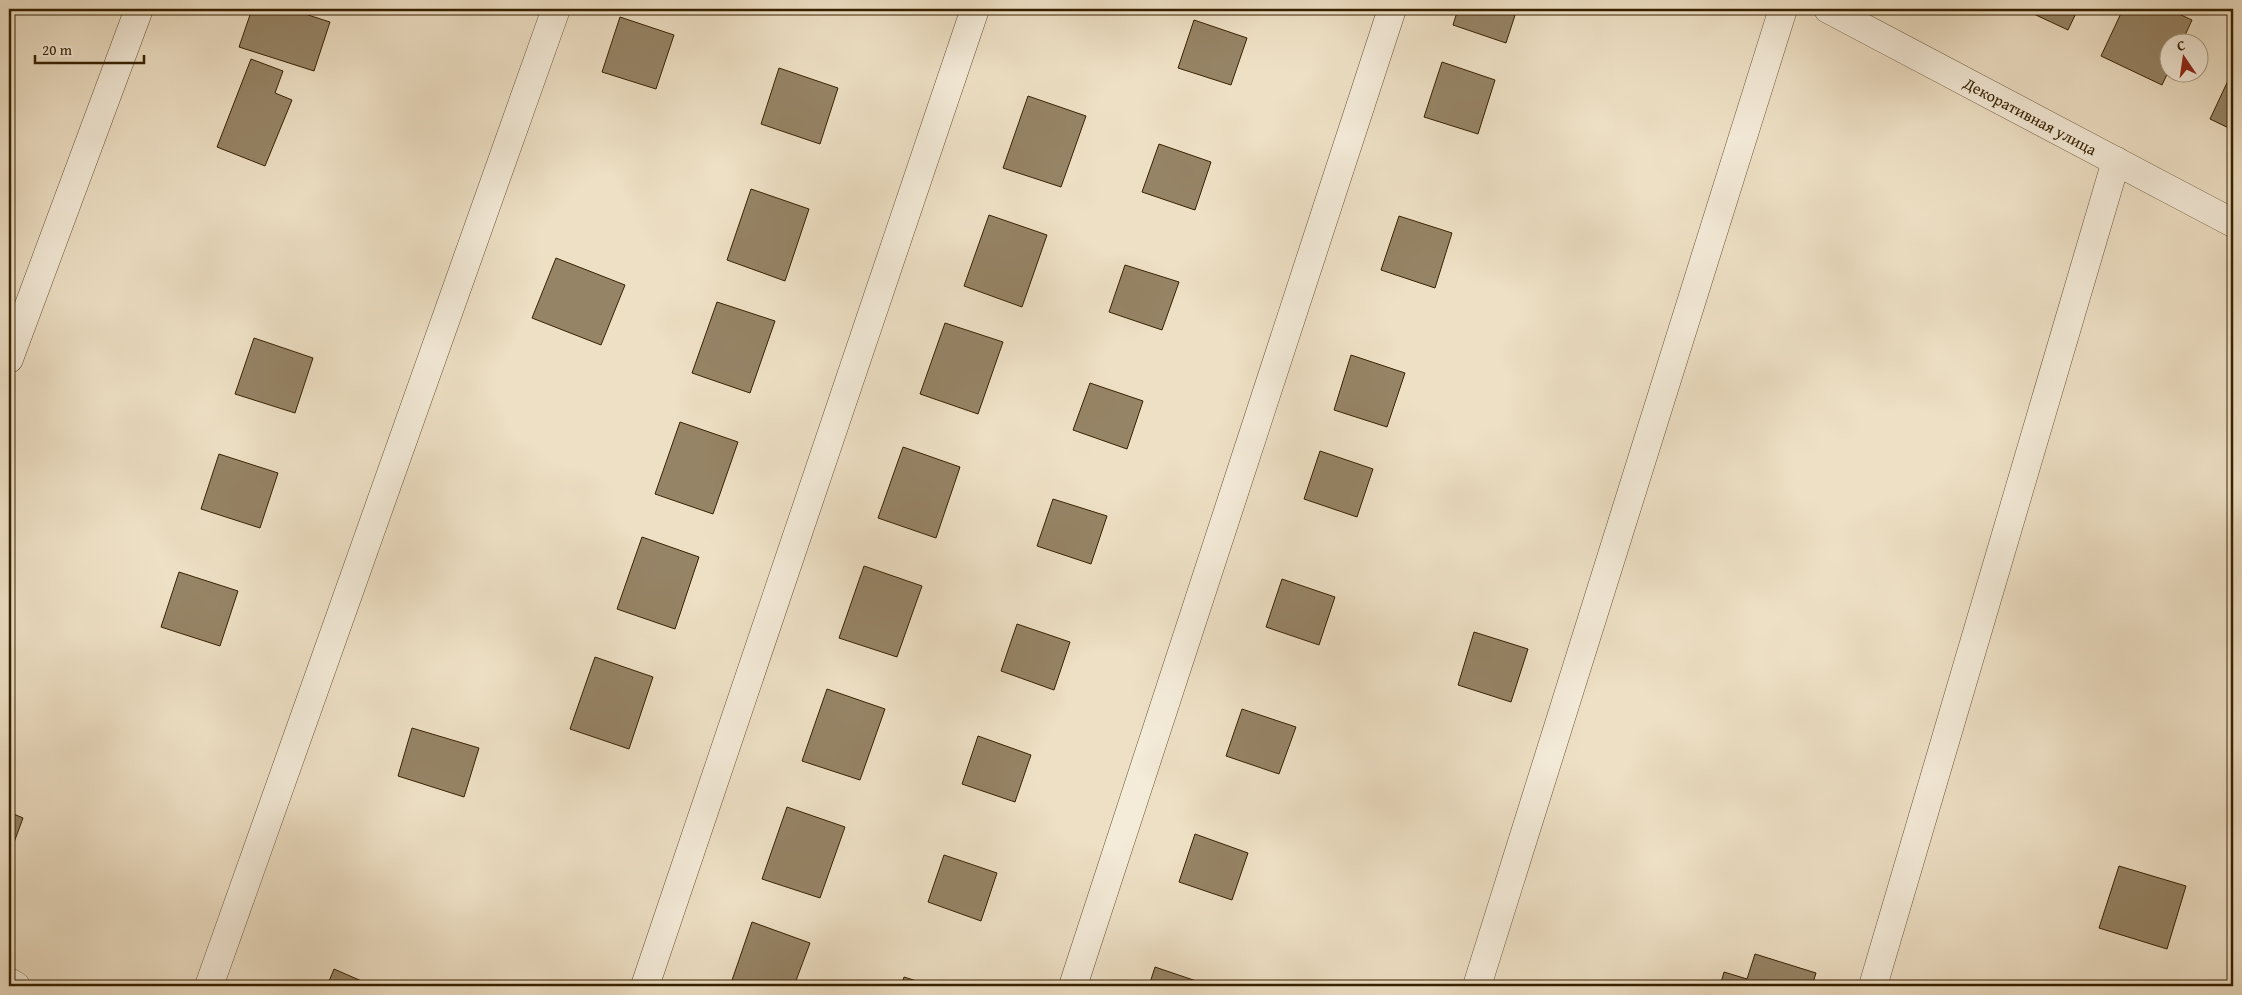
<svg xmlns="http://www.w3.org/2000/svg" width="2242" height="995" font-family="'Gentium Book Plus',serif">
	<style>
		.building { fill: #968466; stroke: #372100 }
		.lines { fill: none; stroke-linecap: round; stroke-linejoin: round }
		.minor-casing { stroke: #655131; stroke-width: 29 }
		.minor { stroke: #f4ebd9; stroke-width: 28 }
		.labels { text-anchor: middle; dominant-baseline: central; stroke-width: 5; stroke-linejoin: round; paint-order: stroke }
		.street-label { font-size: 16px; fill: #372100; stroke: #f4ebd9 }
	</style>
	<rect width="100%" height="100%" fill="#eee0c5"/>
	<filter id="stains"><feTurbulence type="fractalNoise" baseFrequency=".004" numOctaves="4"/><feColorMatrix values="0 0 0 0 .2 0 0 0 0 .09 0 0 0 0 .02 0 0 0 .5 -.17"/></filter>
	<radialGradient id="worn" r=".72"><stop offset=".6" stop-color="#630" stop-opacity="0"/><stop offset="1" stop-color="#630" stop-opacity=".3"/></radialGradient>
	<g class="building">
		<polygon points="252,9 307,9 305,14 330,22 314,71 239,47"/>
		<polygon points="1458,9 1517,9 1506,43 1453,25"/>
		<polygon points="2023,9 2078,9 2068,30"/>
		<polygon points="2123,9 2168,9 2192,20 2182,42 2170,42 2170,68 2162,85 2101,56"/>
		<polygon points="620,17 674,35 656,89 602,72"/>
		<polygon points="1194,20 1247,38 1231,85 1178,68"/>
		<polygon points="251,59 283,71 275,93 292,100 265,166 217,147"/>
		<polygon points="1442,62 1495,80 1478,134 1424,117"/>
		<polygon points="779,68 838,88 820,144 761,124"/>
		<polygon points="2233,70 2233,130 2210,119"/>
		<polygon points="1028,96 1086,116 1061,187 1003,168"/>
		<polygon points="1159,144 1211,162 1195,210 1142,192"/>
		<polygon points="751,189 809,209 785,281 727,260"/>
		<polygon points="989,215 1047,235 1022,307 964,286"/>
		<polygon points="1399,216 1452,233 1435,288 1381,270"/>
		<polygon points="556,258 625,285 601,345 532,318"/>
		<polygon points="1125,265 1179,282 1162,330 1109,312"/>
		<polygon points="717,302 775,321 750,393 692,373"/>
		<polygon points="945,323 1003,342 978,414 920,394"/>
		<polygon points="254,338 313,358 295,413 235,394"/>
		<polygon points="1351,355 1405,373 1387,427 1334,410"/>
		<polygon points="1090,383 1143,401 1127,449 1073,430"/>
		<polygon points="680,422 738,442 713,514 655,494"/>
		<polygon points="903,447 960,467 936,538 878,518"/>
		<polygon points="1320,451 1373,469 1357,517 1304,499"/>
		<polygon points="219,454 278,473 260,528 201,509"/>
		<polygon points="1053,499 1107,516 1091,564 1037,546"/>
		<polygon points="642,537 699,557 675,629 617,609"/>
		<polygon points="864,566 922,586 897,657 839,638"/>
		<polygon points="179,572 238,591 220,646 161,627"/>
		<polygon points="1282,579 1335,597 1319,645 1266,627"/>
		<polygon points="1017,624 1070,642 1054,690 1001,671"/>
		<polygon points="1474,632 1528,649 1511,702 1458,685"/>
		<polygon points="595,657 653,677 629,749 570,729"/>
		<polygon points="827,689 885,709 860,780 802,761"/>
		<polygon points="1242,709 1296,727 1279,774 1226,756"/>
		<polygon points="412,728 479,748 464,797 398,776"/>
		<polygon points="978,736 1031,755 1015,802 962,784"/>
		<polygon points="787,807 845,827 820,898 762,879"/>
		<polygon points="9,812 23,818 9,856"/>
		<polygon points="1195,834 1248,853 1232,900 1179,882"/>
		<polygon points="944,855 997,873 981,921 928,902"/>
		<polygon points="2119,866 2186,886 2167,949 2099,928"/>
		<polygon points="752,922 810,943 794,986 730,986"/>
		<polygon points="1755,954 1816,973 1812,986 1720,986 1724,972 1747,979"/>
		<polygon points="1155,967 1208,985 1208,986 1149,986"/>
		<polygon points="334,969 373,986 327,986"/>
		<polygon points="904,977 932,986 901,986"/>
	</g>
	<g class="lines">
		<defs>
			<g id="minor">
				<path id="s1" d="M1828,9L2233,223"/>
				<polyline points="9,359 139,9"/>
				<polyline points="9,982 16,986"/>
				<polyline points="209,986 556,9"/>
				<polyline points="645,986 975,9"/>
				<polyline points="1073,986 1392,9"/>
				<polyline points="1477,986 1783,9"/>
				<polyline points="1873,986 2116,161"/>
			</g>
		</defs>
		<use href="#minor" class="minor-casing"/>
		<use href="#minor" class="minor"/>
	</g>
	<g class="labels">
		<g class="street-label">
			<text stroke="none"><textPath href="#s1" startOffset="229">Декоративная улица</textPath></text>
		</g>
	</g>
	<rect width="2242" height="995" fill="none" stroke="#eee0c5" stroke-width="30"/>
	<rect x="10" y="10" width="2222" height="975" fill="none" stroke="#372100" stroke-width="2.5"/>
	<rect x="15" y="15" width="2212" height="965" fill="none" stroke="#372100"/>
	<g transform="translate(2184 58) rotate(347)"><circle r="24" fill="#f4ebd9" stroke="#a89a82"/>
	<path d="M0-4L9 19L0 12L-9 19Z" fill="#8f2418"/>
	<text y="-8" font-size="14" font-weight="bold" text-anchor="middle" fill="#372100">С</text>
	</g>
	<path d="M35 55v8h109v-8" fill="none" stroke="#372100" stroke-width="2.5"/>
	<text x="42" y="55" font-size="15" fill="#372100" stroke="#f4ebd9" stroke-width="4" paint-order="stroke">20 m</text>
	<rect width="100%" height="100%" filter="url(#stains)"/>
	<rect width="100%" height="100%" fill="url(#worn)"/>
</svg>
